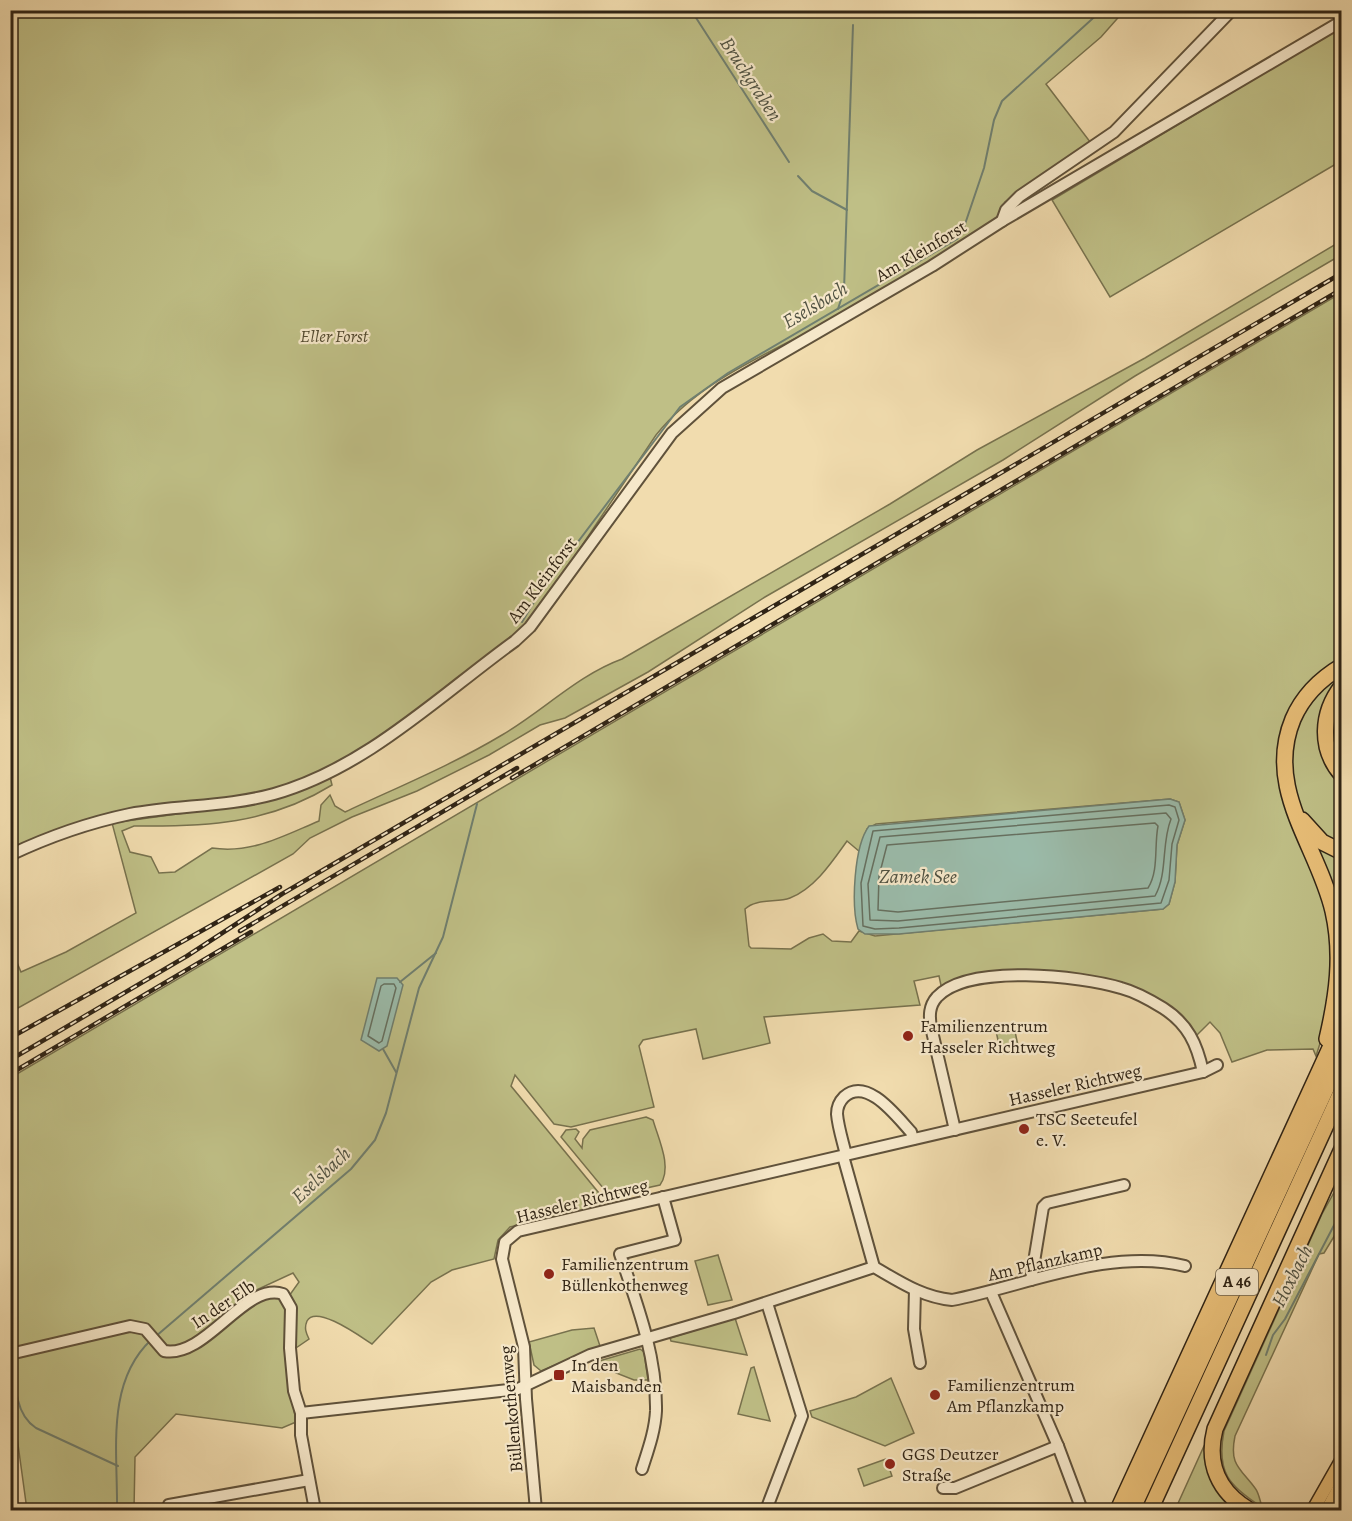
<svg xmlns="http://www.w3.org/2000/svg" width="1352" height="1521" font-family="Alegreya,serif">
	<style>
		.green { fill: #bfbf86; stroke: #78724e; stroke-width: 1.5; fill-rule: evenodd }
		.water { fill: #9bbcab; stroke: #707f6f; stroke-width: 1.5 }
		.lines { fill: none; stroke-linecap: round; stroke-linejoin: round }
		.shore { stroke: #667060; stroke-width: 1.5 }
		.stream { stroke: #707f6f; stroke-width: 2 }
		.minor-casing { stroke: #60523b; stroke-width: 14 }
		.major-casing { stroke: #302415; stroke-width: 15 }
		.highway-casing { stroke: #302415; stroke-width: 18 }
		.minor { stroke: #f6e8ca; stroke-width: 10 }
		.major { stroke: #e8be77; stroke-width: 12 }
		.highway { stroke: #e8be77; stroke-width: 15 }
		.rail-casing { stroke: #302415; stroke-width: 4.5 }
		.rail { stroke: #f6e8ca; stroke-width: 2; stroke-dasharray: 7; stroke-linecap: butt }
		.poi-dot { fill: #8f2418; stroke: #f6e8ca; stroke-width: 2 }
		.labels { text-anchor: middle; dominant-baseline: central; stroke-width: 4.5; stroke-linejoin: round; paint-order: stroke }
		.shield { fill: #f6e8ca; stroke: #6b5f4b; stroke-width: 1.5 }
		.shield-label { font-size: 16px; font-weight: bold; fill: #302415 }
		.street-label { font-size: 18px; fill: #302415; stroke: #f6e8ca }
		.park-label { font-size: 18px; font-style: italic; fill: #544b31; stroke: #f6e8ca }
		.poi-label { font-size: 18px; fill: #302415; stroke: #f6e8ca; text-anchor: start }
		.water-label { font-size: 20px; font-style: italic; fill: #505242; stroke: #f6e8ca }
	</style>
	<rect width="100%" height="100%" fill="#f1dcae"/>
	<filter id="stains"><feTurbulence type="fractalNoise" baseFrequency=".00333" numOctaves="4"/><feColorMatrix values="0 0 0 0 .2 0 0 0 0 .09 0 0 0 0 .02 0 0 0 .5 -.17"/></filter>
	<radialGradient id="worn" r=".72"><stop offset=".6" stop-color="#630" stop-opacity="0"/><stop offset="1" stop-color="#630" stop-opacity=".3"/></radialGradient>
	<g class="green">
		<path d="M11,11H1124L1101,37L1046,84L1094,147L1005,202L996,222C944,254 892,286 838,316C774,352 703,377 656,435L528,626L365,750L276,792L131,812L11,853Z"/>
		<polygon points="1341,27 1341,161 1110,297 1052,200"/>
		<path d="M1341,241V255L1135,376L1003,460L765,597L648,672L565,718L540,725L489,755L417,791L352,817L310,838L293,854L11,1012L10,946L21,972L66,952L136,913L112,823L242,805L330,777L332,785C269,824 206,827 134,826L122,831L130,852L151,857L159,873L175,872L212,848C252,854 283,836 319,821L321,805L330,795L335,806L345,812C398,787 452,765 502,735C543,711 578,675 622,659L890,504L977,450L1145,358Z"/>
		<path d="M1341,293L1342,1006L1323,1034L1316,1056L1313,1049L1267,1050L1232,1062L1220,1033L1210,1022L1195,1037L1172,1013L1123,987L1000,974L942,990L939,976L914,981L920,1005L764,1017L770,1043L703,1059L696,1029L643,1040L639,1046L654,1107L571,1127L554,1124L515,1075L511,1086L603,1198L600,1207L510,1227L498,1240L494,1259L452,1270L431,1282L372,1344C361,1337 316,1304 307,1321C304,1328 306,1333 309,1339L293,1350L289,1296L299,1282L293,1273L254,1291L251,1296L252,1299L172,1353L253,1302L276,1294L287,1309L286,1362L296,1422L282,1428L176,1414L135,1457L134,1510H27L10,1386V1078ZM1170,799L1179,802L1185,820L1177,845L1175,882L1169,904L1163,909L875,936L859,931L851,942L832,941L823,934L809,938L791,949L751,948L749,946L745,909C756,898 777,903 790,898C815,888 832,862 847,841L860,852L867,829L876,824Z"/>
		<polygon points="1014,1027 1019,1050 1001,1054 996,1031"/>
		<path d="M646,1117L653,1120C658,1138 673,1168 660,1185L619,1194L617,1199L613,1200L561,1137L566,1130L576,1129L579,1132L575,1139L582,1148L583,1139L590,1130Z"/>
		<path d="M1341,1180V1225L1324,1253L1319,1254L1235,1436C1229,1465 1240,1468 1255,1488C1259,1493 1260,1501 1262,1507C1229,1486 1216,1472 1224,1431L1322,1214Z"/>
		<polygon points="718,1255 732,1300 708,1305 695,1261"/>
		<polygon points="735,1318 747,1355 671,1341 670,1338"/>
		<polygon points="594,1328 600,1346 541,1371 534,1365 529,1342 572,1330"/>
		<polygon points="640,1349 644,1352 648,1380 634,1380 601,1367 599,1361"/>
		<polygon points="754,1367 770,1421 738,1414 751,1368"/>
		<polygon points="891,1378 914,1433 885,1446 812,1417 810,1411 856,1397"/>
		<polygon points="1204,1446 1206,1446 1243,1510 1175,1510"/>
		<polygon points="886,1459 892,1476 864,1486 858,1469"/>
	</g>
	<g class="water">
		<path d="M1170,799L1179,802L1185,820L1177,845L1175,882L1169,904L1163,909L899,934H865L858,929C851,905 854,846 869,826Z"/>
		<polygon points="377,978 397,978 403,985 387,1046 379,1051 361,1040"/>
	</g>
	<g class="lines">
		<g class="shore">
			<polygon points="1169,805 1175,807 1179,820 1172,844 1169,880 1161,903 899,928 875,929 863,926 861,883 873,831"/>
			<path d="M1166,813L1171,819C1161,844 1168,873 1155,896L898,921L870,920L868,884L880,837Z"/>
			<path d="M1155,823L1158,826C1154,846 1159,871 1148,888L898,912L878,910L879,876L887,845Z"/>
			<polygon points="384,984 394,984 396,988 382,1041 379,1043 368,1036 381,986"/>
		</g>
		<g class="stream">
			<polyline points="691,10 789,162"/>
			<polyline points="798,176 812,191 847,210"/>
			<polyline points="838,309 844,290 853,25"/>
			<polyline points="522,622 540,592 680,407 728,373 957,239 962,233 984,168 994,120 1002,101 1102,10"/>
			<polyline points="400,982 436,953"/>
			<polyline points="383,1049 396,1072"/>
			<polyline points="10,1334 12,1349"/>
			<polyline points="155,1337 351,1169 375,1140 386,1113 419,988 443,937 477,804"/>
			<polyline points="1266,1355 1273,1335 1285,1319 1342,1210"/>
			<path d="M14,1358C15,1382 14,1414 36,1428L118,1466"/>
			<path d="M117,1510C118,1454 105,1383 151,1340"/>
		</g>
		<defs>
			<g id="minor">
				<polyline points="1002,221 1006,210 1020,196 1114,132 1232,10"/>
				<path d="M10,855C50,836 87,823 130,814C178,805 227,807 274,794C366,768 439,696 515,641L530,627L672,433L722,388L932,266L1002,221L1342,21"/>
				<path d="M955,1130L931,1027C929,1016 929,1006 937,997C969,963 1081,976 1121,988C1136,992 1150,1000 1163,1008C1188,1024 1197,1044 1203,1072"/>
				<path d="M846,1155C843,1142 838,1127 837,1114C837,1108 839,1102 844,1097C867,1076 897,1117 911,1132L913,1139"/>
				<polyline points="843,1156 874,1267"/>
				<polyline points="1031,1280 1043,1207 1047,1203 1124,1185"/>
				<polyline points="915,1290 914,1329 920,1363"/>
				<polyline points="991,1292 1058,1446 1082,1510"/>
				<path d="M10,1354L130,1326L145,1329L164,1351C206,1359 245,1281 283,1294L291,1308L290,1348L294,1391L301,1413V1435L315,1510"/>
				<path d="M301,1413L518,1389L590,1355L734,1313L874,1267C900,1282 922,1297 952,1300C1025,1286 1110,1247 1185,1266"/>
				<path d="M642,1469C648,1450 655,1431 656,1411C657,1356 637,1304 620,1254L675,1240L663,1197"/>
				<polyline points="943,1488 955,1488 1058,1446"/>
				<polyline points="169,1510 169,1505 309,1480"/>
				<polyline points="536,1510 526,1399 524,1347 502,1259 505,1242 518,1231 1203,1072 1217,1065"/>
				<polyline points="766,1510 802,1416 767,1303"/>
			</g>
			<g id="major">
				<polyline points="1313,1510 1342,1459"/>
				<polyline points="1327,1510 1342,1482"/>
			</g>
			<g id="highway">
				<path d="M1342,686C1321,713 1319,749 1342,775"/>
				<polyline points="1302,820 1322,842 1342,852"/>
				<path d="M1327,1039C1337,996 1343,955 1333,911C1318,846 1264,789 1293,719C1303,696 1320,679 1342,666"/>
				<polyline points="1118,1510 1342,1022"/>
				<polyline points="1132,1510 1342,1054"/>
				<polyline points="1150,1510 1342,1090"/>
				<path d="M1249,1510C1219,1492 1206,1464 1215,1429L1342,1149"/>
			</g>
		</defs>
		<use href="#minor" class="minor-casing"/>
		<use href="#major" class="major-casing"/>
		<use href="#highway" class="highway-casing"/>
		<use href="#minor" class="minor"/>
		<use href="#major" class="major"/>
		<use href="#highway" class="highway"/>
		<defs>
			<g id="rail">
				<polyline points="512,778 1342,289"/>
				<polyline points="240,931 517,768"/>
				<polyline points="10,1038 280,887"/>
				<polyline points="10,1060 187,956 282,894 1342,273"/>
				<polyline points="10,1074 251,932"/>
			</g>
		</defs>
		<use href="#rail" class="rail-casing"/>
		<use href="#rail" class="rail"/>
	</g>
	<g class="poi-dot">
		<circle cx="908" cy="1036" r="6"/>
		<circle cx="1024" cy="1129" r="6"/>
		<circle cx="549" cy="1274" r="6"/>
		<rect x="553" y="1369" width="12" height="12" rx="3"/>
		<circle cx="935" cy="1395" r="6"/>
		<circle cx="890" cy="1464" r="6"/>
	</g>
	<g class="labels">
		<rect class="shield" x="1216" y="1269" width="42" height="26" rx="4.5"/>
		<g class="shield-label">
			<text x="1237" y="1282">A 46</text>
		</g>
		<g class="street-label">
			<text transform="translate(921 251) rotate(-31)">Am Kleinforst</text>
			<text transform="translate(542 580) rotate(-53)">Am Kleinforst</text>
			<text transform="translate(1075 1085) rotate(-13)">Hasseler Richtweg</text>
			<text transform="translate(582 1201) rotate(-14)">Hasseler Richtweg</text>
			<text transform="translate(1045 1262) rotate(-13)">Am Pflanzkamp</text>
			<text transform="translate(223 1304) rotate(-34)">In der Elb</text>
			<text transform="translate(511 1409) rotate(-95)">Büllenkothenweg</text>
		</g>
		<g class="park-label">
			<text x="334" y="336">Eller Forst</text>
		</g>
		<g class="poi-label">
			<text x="920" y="1026">Familienzentrum<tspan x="920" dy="21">Hasseler Richtweg</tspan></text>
			<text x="1036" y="1119">TSC Seeteufel<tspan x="1036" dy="21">e. V.</tspan></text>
			<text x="561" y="1264">Familienzentrum<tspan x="561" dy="21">Büllenkothenweg</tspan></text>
			<text x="571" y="1365">In den<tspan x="571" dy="21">Maisbanden</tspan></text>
			<text x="947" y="1385">Familienzentrum<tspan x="947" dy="21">Am Pflanzkamp</tspan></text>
			<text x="902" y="1454">GGS Deutzer<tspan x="902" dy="21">Straße</tspan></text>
		</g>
		<g class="water-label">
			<text transform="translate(751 79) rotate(57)">Bruchgraben</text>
			<text transform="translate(815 305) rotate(-31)">Eselsbach</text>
			<text x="918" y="876">Zamek See</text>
			<text transform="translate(321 1175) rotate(-43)">Eselsbach</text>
			<text transform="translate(1292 1276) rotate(-63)">Hoxbach</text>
		</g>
	</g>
	<rect width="1352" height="1521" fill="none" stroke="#f1dcae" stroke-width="36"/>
	<rect x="12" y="12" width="1328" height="1497" fill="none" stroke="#302415" stroke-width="3"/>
	<rect x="18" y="18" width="1316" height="1485" fill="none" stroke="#302415" stroke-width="1.5"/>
	<rect width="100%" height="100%" filter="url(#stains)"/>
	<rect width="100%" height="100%" fill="url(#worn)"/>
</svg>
